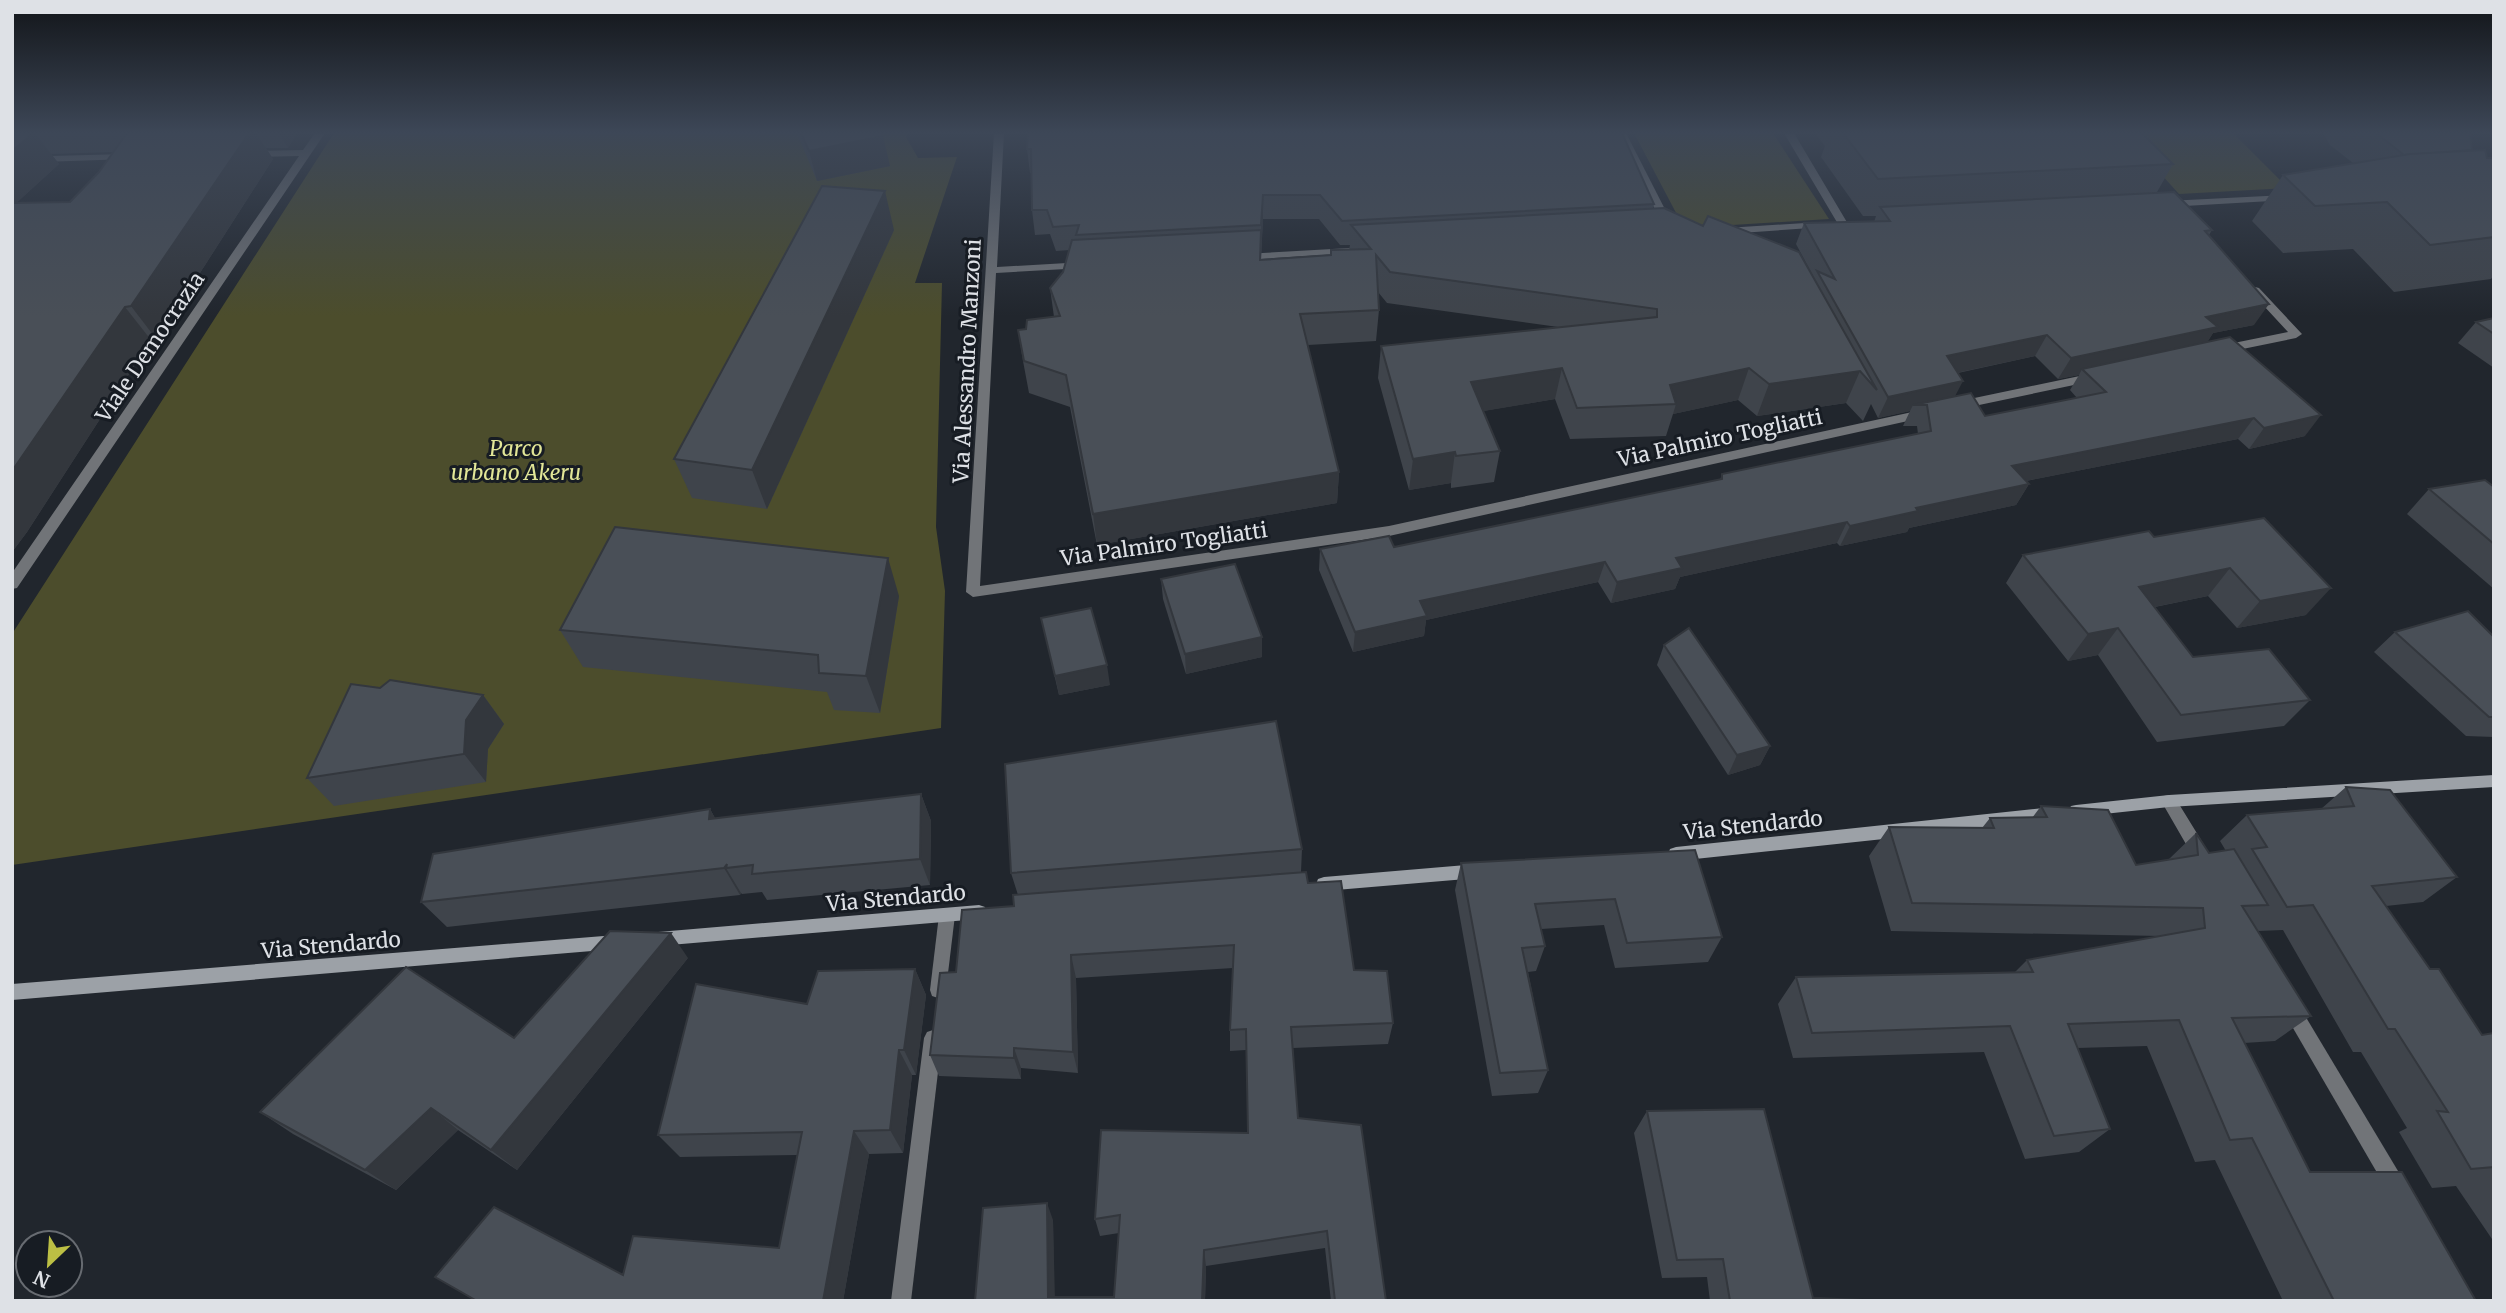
<svg xmlns="http://www.w3.org/2000/svg" width="2506" height="1313" font-family="Merriweather,serif">
	<style>
		.green { fill: #4c4d2c }
		.lines { fill: none; stroke-linecap: round; stroke-linejoin: round }
		.street { fill: #717478; fill-rule: evenodd }
		.secondary { fill: #9ca1a7; fill-rule: evenodd }
		.wall { fill: #3f444b; fill-rule: evenodd }
		.shaded-wall { fill: #33373d }
		.building { fill: #494f57; stroke: #33373d; stroke-width: 2 }
		.labels { text-anchor: middle; dominant-baseline: central; stroke-width: 6; stroke-linejoin: round; paint-order: stroke }
		.street-label { font-size: 21px; fill: #dee1e6; stroke: #171c23 }
		.park-label { font-size: 21px; font-style: italic; fill: #e2e697; stroke: #171c23 }
	</style>
	<rect width="100%" height="100%" fill="#21262d"/>
	<g class="green">
		<polygon points="334,133 908,133 906,137 918,158 957,157 915,283 942,283 936,527 945,591 941,728 12,865 12,634"/>
		<polygon points="1634,133 1773,133 1829,219 1684,228"/>
		<polygon points="2124,133 2233,133 2288,188 2179,194"/>
	</g>
	<g class="lines">
		<g class="street">
			<polygon points="315,133 325,133 17,588 12,589 12,573 299,156 252,157 247,154 252,151 303,150"/>
			<polygon points="994,133 1004,133 997,267 1084,262 1089,265 1084,268 996,273 980,586 1389,526 1926,409 1932,413 1926,417 1389,536 973,597 966,592"/>
			<polygon points="1616,133 1626,133 1673,225 1672,227 1668,228 1663,225"/>
			<polygon points="1784,133 1794,133 1848,224 1847,226 1839,226 1838,224"/>
			<polygon points="126,154 129,155 129,159 12,163 12,157"/>
			<polygon points="2286,195 2291,198 2290,200 2167,207 2162,204 2167,201"/>
			<polygon points="1821,222 1825,223 1825,227 1726,234 1721,231 1726,228"/>
			<polygon points="1350,248 1354,249 1354,253 1244,260 1239,257 1244,254"/>
			<polygon points="2255,287 2259,288 2302,334 2296,338 2223,353 2219,352 2219,346 2288,332 2251,292 2250,290"/>
			<polygon points="2094,373 2100,377 2098,380 1960,409 1954,405 1960,401"/>
			<polygon points="2169,795 2174,796 2206,848 2208,853 2206,858 2200,860 2194,858 2164,806 2161,801 2164,796"/>
			<polygon points="947,908 953,910 955,915 946,990 944,996 938,998 932,996 930,990 939,915 941,910"/>
			<polygon points="2292,1002 2298,1004 2404,1181 2406,1188 2404,1195 2397,1197 2390,1195 2286,1016 2284,1010 2286,1004"/>
			<polygon points="933,1030 939,1032 942,1038 911,1301 891,1301 924,1038 927,1032"/>
		</g>
		<g class="secondary">
			<polygon points="2494,775 2494,787 2169,807 2076,817 2071,816 2068,811 2071,806 2076,805 2169,795"/>
			<polygon points="2053,807 2058,809 2061,814 2058,819 2053,821 1676,861 1670,859 1668,854 1670,849 1676,847"/>
			<polygon points="1478,864 1484,866 1486,871 1484,876 1478,878 1324,891 1318,889 1316,884 1318,879 1324,877"/>
			<polygon points="979,905 985,907 987,912 985,917 979,919 658,946 652,944 650,939 652,934 658,932"/>
			<polygon points="616,935 622,937 624,942 622,947 616,949 12,1000 12,984"/>
		</g>
	</g>
	<g class="wall">
		<path d="M12,133H297L288,148H266L273,159L157,340H151L27,532L12,552ZM113,152L99,172L70,202L16,203L59,164L51,154Z"/>
		<polygon points="797,133 881,133 890,166 817,181"/>
		<path d="M1815,133H2142L2173,164L2157,192L2212,230L2209,235L2254,325L2213,333L2207,342L2305,436L2249,449L2238,439L2026,481L2029,484L2016,505L1909,528L1907,532L1840,546L1837,543L1680,577L1675,589L1611,603L1598,582L1426,620L1424,636L1353,652L1319,570L1320,549L1394,547L1720,480L1722,474L1918,434L1917,426H1903L1910,411L1878,418L1871,404L1863,421L1846,403L1757,416L1738,400L1673,414L1666,436L1570,439L1555,399L1483,411L1500,451L1494,482L1451,488V483L1409,490L1378,378L1381,346L1558,327L1387,303L1378,292L1379,310L1376,341L1308,345L1339,472L1337,503L1097,545L1070,407L1029,393L1023,361L1018,330L1026,329L1054,317L1050,288L1063,272L1070,250L1056,251L1050,234L1035,235L1032,210L1031,173H1030L1027,149L1654,204L1653,209L1814,278L1796,244L1804,223L1874,222L1876,216H1863L1821,157L1825,146ZM1263,219H1319L1340,245H1350L1349,250H1331L1330,255L1261,260ZM2035,356L2058,379L2079,375L2070,390L2077,398L1985,416L1955,396L1958,373Z"/>
		<polygon points="2323,133 2470,133 2472,150 2487,158 2494,158 2494,275 2491,279 2394,292 2353,249 2283,253 2252,221 2283,175 2353,163 2330,145"/>
		<polygon points="894,230 767,509 692,498 674,459"/>
		<polygon points="2494,318 2494,368 2458,343 2476,322"/>
		<polygon points="2494,487 2494,589 2407,514 2429,489"/>
		<polygon points="2264,518 2306,615 2237,628 2208,596 2155,607 2193,657 2310,700 2284,726 2157,742 2098,655 2068,661 2006,583 2023,555 2154,537"/>
		<polygon points="1161,579 1262,657 1186,674 1163,599"/>
		<polygon points="899,596 880,713 834,710 827,692 583,667 560,630"/>
		<polygon points="1041,618 1110,685 1059,695"/>
		<polygon points="2395,632 2494,637 2494,737 2466,736 2374,652"/>
		<polygon points="1664,645 1770,746 1760,765 1728,775 1657,665"/>
		<polygon points="380,688 483,695 504,724 488,749 486,782 334,806 307,778"/>
		<polygon points="2346,787 2457,877 2423,902 2386,906 2430,969 2482,1035 2494,1033 2494,1242 2456,1186 2432,1188 2399,1132 2407,1128 2361,1052 2353,1052 2283,930 2258,931 2311,1016 2275,1041 2244,1043 2310,1172 2476,1301 2283,1301 2215,1160 2195,1162 2147,1046 2077,1048 2110,1129 2079,1152 2025,1159 1984,1052 1793,1058 1778,1004 1796,977 2014,973 2027,960 2160,936 1891,931 1869,856 1889,827 1982,828 1990,818 2032,818 2041,806 2136,865 2168,860 2196,833 2209,853 2226,851 2220,841 2247,815 2321,809"/>
		<polygon points="921,794 931,821 930,885 767,900 762,892 742,894 741,893 740,895 447,927 421,902 710,809 715,818"/>
		<polygon points="1302,849 1301,872 1308,883 1354,970 1393,1023 1388,1044 1293,1048 1298,1118 1386,1301 1331,1301 1325,1248 1206,1266 1205,1301 975,1301 1053,1220 1054,1297 1114,1297 1119,1233 1100,1236 1095,1219 1248,1133 1246,1050 1230,1051 1230,1030 1233,968 1076,978 1078,1073 1021,1068 1021,1079 939,1076 930,1055 956,972 1014,906 1018,895 1011,873"/>
		<polygon points="1695,850 1722,937 1708,962 1615,968 1604,925 1541,929 1545,946 1536,971 1528,972 1548,1070 1538,1093 1492,1096 1455,890 1461,863"/>
		<polygon points="688,958 517,1170 458,1130 396,1190 293,1134 260,1112 514,1038"/>
		<polygon points="915,969 926,995 916,1075 912,1075 903,1153 869,1154 843,1301 476,1301 435,1277 623,1275 779,1248 797,1155 680,1157 658,1135 807,1004"/>
		<polygon points="1647,1111 1813,1298 1862,1301 1710,1301 1707,1277 1662,1278 1634,1133"/>
	</g>
	<g class="shaded-wall">
		<polygon points="33,133 35,133 59,164 12,207 12,151"/>
		<polygon points="249,133 256,133 273,159 157,340 131,306"/>
		<polygon points="279,133 297,133 288,148"/>
		<polygon points="883,136 890,166 817,181 809,151"/>
		<polygon points="885,191 894,230 767,509 752,470"/>
		<polygon points="1263,195 1263,219 1261,250 1261,225"/>
		<polygon points="2269,304 2254,325 2213,333 2204,348 2082,369 2079,375 2058,379 2071,358 2206,317"/>
		<polygon points="125,307 151,340 27,532 12,552 12,471"/>
		<polygon points="2047,335 2035,356 1937,377 1947,356"/>
		<polygon points="1562,368 1555,399 1466,414 1471,382"/>
		<polygon points="1749,368 1738,400 1673,414 1676,404 1670,385"/>
		<polygon points="1860,371 1846,403 1757,416 1769,384"/>
		<polygon points="1963,381 1952,402 1913,405 1910,411 1878,418 1888,397"/>
		<polygon points="2321,415 2305,436 2249,449 2264,428"/>
		<polygon points="2254,418 2238,439 2000,486 2012,466"/>
		<polygon points="1455,452 1451,483 1409,490 1413,459"/>
		<polygon points="1339,472 1337,503 1097,545 1093,514"/>
		<polygon points="2029,484 2016,505 1909,528 1907,532 1840,546 1850,526 1916,508"/>
		<polygon points="1847,522 1837,543 1680,577 1675,589 1611,603 1617,582 1676,558"/>
		<polygon points="888,558 899,596 880,713 866,676"/>
		<polygon points="1605,562 1598,582 1426,620 1424,636 1353,652 1355,632 1420,601"/>
		<polygon points="2230,568 2208,596 2119,614 2139,587"/>
		<polygon points="2331,588 2306,615 2237,628 2260,601"/>
		<polygon points="2118,628 2098,655 2068,661 2088,634"/>
		<polygon points="1262,637 1262,657 1186,674 1185,654"/>
		<polygon points="1107,665 1110,685 1059,695 1055,676"/>
		<polygon points="483,695 504,724 488,749 486,782 464,754 466,720"/>
		<polygon points="1770,746 1760,765 1728,775 1737,755"/>
		<polygon points="921,794 931,821 930,885 920,859"/>
		<polygon points="710,809 725,837 709,819"/>
		<polygon points="727,864 726,868 741,893 740,895 724,868"/>
		<polygon points="671,933 688,958 517,1170 491,1150"/>
		<polygon points="1071,955 1076,978 1078,1073 1073,1052"/>
		<polygon points="915,969 926,995 916,1075 904,1050"/>
		<polygon points="1014,1048 1021,1068 1021,1079 1014,1058"/>
		<polygon points="899,1050 912,1075 903,1153 890,1130"/>
		<polygon points="431,1108 458,1130 396,1190 365,1170"/>
		<polygon points="854,1131 869,1154 843,1301 823,1301"/>
		<polygon points="1047,1203 1053,1220 1055,1301 1048,1297"/>
		<polygon points="1204,1250 1206,1266 1205,1301 1202,1301"/>
	</g>
	<g class="building">
		<polygon points="12,133 33,133 12,151"/>
		<polygon points="127,133 249,133 131,306 125,307 12,471 12,203 70,202 99,172"/>
		<polygon points="801,133 881,133 883,136 809,151"/>
		<polygon points="1028,133 1622,133 1654,204 1342,221 1320,195 1263,195 1261,225 1076,235 1079,225 1053,227 1047,210 1032,210 1031,149 1027,149"/>
		<polygon points="1843,133 2142,133 2173,164 1878,179"/>
		<polygon points="2376,133 2470,133 2472,150 2404,155"/>
		<polygon points="2485,150 2487,158 2494,158 2494,237 2430,245 2387,202 2315,206 2283,175 2410,154"/>
		<polygon points="822,186 885,191 752,470 674,459"/>
		<polygon points="2174,192 2212,230 2205,231 2269,304 2206,317 2218,327 2071,358 2047,335 1947,356 1963,381 1888,397 1817,271 1835,279 1804,223 1890,221 1880,207"/>
		<polygon points="1664,208 1703,226 1708,216 1799,252 1877,390 1860,371 1769,384 1749,368 1670,385 1676,404 1577,408 1562,368 1471,382 1500,451 1456,456 1455,452 1413,459 1381,346 1657,317 1657,309 1390,272 1376,255 1379,310 1300,314 1339,472 1093,514 1066,375 1024,361 1018,330 1026,329 1027,320 1060,316 1050,288 1063,272 1072,240 1261,230 1260,260 1331,255 1331,250 1371,249 1351,225"/>
		<polygon points="2494,318 2494,334 2476,322"/>
		<polygon points="2230,337 2321,415 2264,428 2254,418 2012,466 2029,484 1916,508 1918,511 1850,526 1847,522 1676,558 1682,568 1617,582 1605,562 1420,601 1427,616 1355,632 1320,549 1389,536 1394,547 1722,479 1722,474 1931,431 1927,405 1913,405 1971,393 1985,416 2106,392 2082,369"/>
		<polygon points="2485,480 2494,487 2494,544 2429,489"/>
		<polygon points="2264,518 2331,588 2260,601 2230,568 2139,587 2193,657 2269,649 2310,700 2181,715 2118,628 2088,634 2023,555 2149,531 2154,537"/>
		<polygon points="615,527 888,558 866,676 819,673 818,655 560,630"/>
		<polygon points="1235,564 1262,637 1185,654 1161,579"/>
		<polygon points="1091,608 1107,665 1055,676 1041,618"/>
		<polygon points="2468,611 2494,637 2494,717 2489,717 2395,632"/>
		<polygon points="1689,628 1770,746 1737,755 1664,645"/>
		<polygon points="390,680 483,695 466,720 464,754 307,778 351,684 380,688"/>
		<polygon points="1276,721 1302,849 1011,873 1005,764"/>
		<polygon points="2346,787 2390,790 2457,877 2372,886 2430,969 2439,969 2482,1035 2494,1033 2494,1167 2471,1169 2437,1111 2448,1112 2395,1029 2388,1029 2313,905 2287,907 2252,849 2267,847 2247,815 2354,806"/>
		<polygon points="921,794 920,859 752,874 753,865 726,868 727,864 724,868 421,902 433,854 710,809 709,819"/>
		<polygon points="2041,806 2108,810 2136,865 2198,855 2196,833 2209,853 2234,849 2268,905 2242,906 2311,1016 2232,1018 2310,1172 2402,1172 2476,1301 2334,1301 2252,1138 2230,1140 2179,1020 2068,1024 2110,1129 2054,1136 2010,1026 1812,1033 1796,977 2033,972 2027,960 2205,928 2203,908 1912,903 1889,827 1994,828 1990,818 2047,817"/>
		<polygon points="1695,850 1722,937 1627,943 1615,899 1535,904 1545,946 1522,948 1548,1070 1500,1073 1461,863"/>
		<polygon points="1306,872 1308,883 1341,881 1354,970 1387,971 1393,1023 1291,1027 1298,1118 1361,1125 1386,1301 1335,1301 1327,1231 1204,1250 1202,1301 975,1301 983,1208 1047,1203 1048,1297 1114,1297 1120,1215 1095,1219 1101,1130 1248,1133 1246,1029 1230,1030 1234,945 1071,955 1073,1052 1014,1048 1014,1058 930,1055 940,973 956,972 962,910 1014,906 1013,895"/>
		<polygon points="610,931 671,933 491,1150 431,1108 365,1170 260,1112 406,967 514,1038"/>
		<polygon points="915,969 904,1050 899,1050 890,1130 854,1131 823,1301 477,1301 435,1277 494,1207 623,1275 633,1236 779,1248 802,1132 658,1135 696,984 807,1004 818,971"/>
		<polygon points="1764,1109 1813,1298 1862,1300 1862,1301 1730,1301 1723,1259 1677,1260 1647,1111"/>
	</g>
	<linearGradient id="sky" x2="0" y2="1"><stop stop-color="#121519"/><stop offset="0.42" stop-color="#3d4757"/><stop offset="1" stop-color="#3d4757" stop-opacity="0"/></linearGradient>
	<rect width="2506" height="316" fill="url(#sky)"/>
	<g class="labels">
		<g class="street-label">
			<text transform="translate(150 347) rotate(-56)">Viale Democrazia</text>
			<text transform="translate(967 361) rotate(-87)">Via Alessandro Manzoni</text>
			<text transform="translate(1720 438) rotate(-12)">Via Palmiro Togliatti</text>
			<text transform="translate(1164 544) rotate(-8)">Via Palmiro Togliatti</text>
			<text transform="translate(1753 825) rotate(-6)">Via Stendardo</text>
			<text transform="translate(896 898) rotate(-5)">Via Stendardo</text>
			<text transform="translate(331 945) rotate(-5)">Via Stendardo</text>
		</g>
		<g class="park-label">
			<text x="516" y="448">Parco<tspan x="516" dy="24">urbano Akeru</tspan></text>
		</g>
	</g>
	<rect width="2506" height="1313" fill="none" stroke="#dee1e6" stroke-width="28"/>
	<g transform="translate(49 1264) rotate(205)"><circle r="33" fill="#171c23" stroke="#676b71" stroke-width="2"/>
	<path d="M0-5L12 26L0 18L-12 26Z" fill="#bcbf44"/>
	<text y="-10" font-size="19" font-weight="bold" text-anchor="middle" fill="#dee1e6">N</text>
	</g>
</svg>
